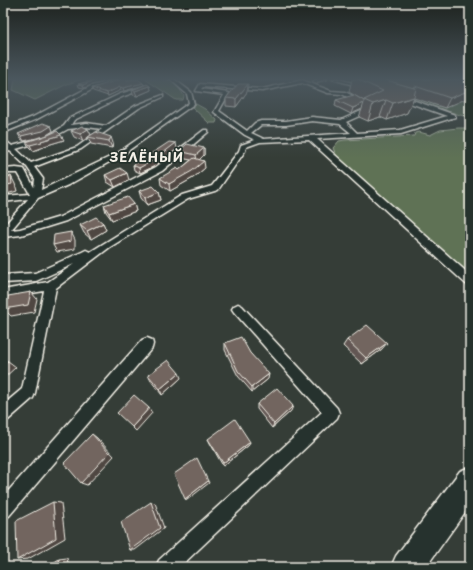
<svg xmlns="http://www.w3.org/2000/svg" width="473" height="570" font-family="'Playpen Sans',sans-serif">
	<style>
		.green { fill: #5e7255; stroke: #a9b29e }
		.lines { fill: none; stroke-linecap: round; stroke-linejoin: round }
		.minor-casing { stroke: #f4f1e8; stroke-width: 3 }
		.primary-casing { stroke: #f4f1e8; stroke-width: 3 }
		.minor { fill: #26332d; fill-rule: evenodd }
		.primary { fill: #26332d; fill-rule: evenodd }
		.wall { fill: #625752; stroke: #f4f1e8 }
		.shaded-wall { fill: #504742; stroke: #f4f1e8 }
		.building { fill: #72655f; stroke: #f4f1e8 }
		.labels { text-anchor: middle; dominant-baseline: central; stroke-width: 3.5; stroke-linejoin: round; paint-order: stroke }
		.far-district-label { font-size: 13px; font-weight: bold; letter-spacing: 1px; fill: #f4f1e8; stroke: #26332d }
	</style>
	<rect width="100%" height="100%" fill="#353d37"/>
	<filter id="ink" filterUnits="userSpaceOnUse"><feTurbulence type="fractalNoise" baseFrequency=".025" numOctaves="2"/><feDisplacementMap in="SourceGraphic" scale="8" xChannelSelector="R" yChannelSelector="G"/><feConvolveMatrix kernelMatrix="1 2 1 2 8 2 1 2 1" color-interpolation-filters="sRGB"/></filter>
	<g filter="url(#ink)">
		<g class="green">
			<polygon points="15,79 83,79 67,84 35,100 13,90"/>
			<path d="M145,79C166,79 173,77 184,96L183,100H176Z"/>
			<polygon points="470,79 470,118 402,97"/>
			<polygon points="196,104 205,109 217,120 216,123 209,123 192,107"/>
			<polygon points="458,128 470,128 470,275 338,159 333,148 339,141 345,140 414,136 415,133 419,132 430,135 440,130"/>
		</g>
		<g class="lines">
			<defs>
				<g id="minor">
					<path d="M170,79H174L191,92L194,104L122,155L68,185L38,198L11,230L20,229L60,217L156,167L204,130H208V132L162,171L66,221L21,235L3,237V227L28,199L3,202V196L30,194L18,173H3V169L16,168L24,169L34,187L35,179L27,167L10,151L3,153V149L6,148L3,145V139L12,146L46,137L64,126L70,118L120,94L147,86V88L124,96L74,120L71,125L87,123L106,126L135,106L163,95V97L139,108L81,149L34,167L43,179L41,190L118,153L189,103L187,94ZM87,127L102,129L77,147L31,163L16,149L50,139L68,129Z"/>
					<polygon points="320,79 327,79 315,82 313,81"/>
					<polygon points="332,79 338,79 367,87 365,88"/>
					<polygon points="117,80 119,82 95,88 37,119 3,133 3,129 33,117 91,86"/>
					<path d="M302,80L331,91L345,92L375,107V109L346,122L357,133L400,130L447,116L396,98L398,95L455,115V117L401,134L317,139L470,275V285L466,284L309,140L260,142L246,147L245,151L218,190L188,199L110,247L56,288L35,393L33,398L8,420L3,423V405L22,389L44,291L3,298V290L48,282L74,264L36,281L3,283V275L35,273L82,252L86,250L90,252L182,195L212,186L239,151L241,145L255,140L245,135L214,112L224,95L196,91L200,84L262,89ZM302,83L328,93L342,94L368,108L341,120L312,117L286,121H261L255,123L247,131L219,111L229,93L201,89L203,87L262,91ZM312,121L340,124L351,133L264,139L251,133L261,125H286Z"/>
					<polygon points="238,304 242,306 337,408 339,413 337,418 180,567 156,567 159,560 322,412 234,312 232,309 234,306"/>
					<polygon points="147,338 152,340 153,344 152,348 9,516 3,519 3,497 142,340"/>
				</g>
				<polygon id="primary" points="470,467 470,505 426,567 391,567 396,556 460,471"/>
			</defs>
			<use href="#minor" class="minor-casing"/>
			<use href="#primary" class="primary-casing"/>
			<use href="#minor" class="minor"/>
			<use href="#primary" class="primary"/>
		</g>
		<g class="wall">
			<polygon points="352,79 470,79 445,108 414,98 407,113 387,120 380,117 368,121 359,117 362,109 351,114 335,106 336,100 364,101 349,92"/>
			<polygon points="127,80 143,83 144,85 150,86 151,90 137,96 133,95 132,90 143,86 124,91 121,90 108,96 93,91 92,88"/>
			<polygon points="78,84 91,85 84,88 79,87"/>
			<polygon points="247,92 236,107 226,106 226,98"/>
			<polygon points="51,126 53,131 45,136 24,141 21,139 18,134"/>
			<polygon points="88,129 91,135 83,141 74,137 71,131"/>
			<polygon points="96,132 113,143 112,148 91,144 88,137"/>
			<polygon points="64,140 44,146 44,147 33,151 29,147 26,142"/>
			<polygon points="204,148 204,155 199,160 205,168 193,178 170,191 161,185 160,178 179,170 191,160 180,158 179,151"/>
			<polygon points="177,149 155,166 140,173 134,170 133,165"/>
			<polygon points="105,175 129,180 115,187 107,182"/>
			<polygon points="139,191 159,192 161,200 147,205 141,198"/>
			<polygon points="134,204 136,211 112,220 106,212 104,205"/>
			<polygon points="103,223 106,230 91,239 84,233 80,225"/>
			<polygon points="347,340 382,349 362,364 343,346"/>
			<polygon points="225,343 250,353 268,379 252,392 238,376 225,350"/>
			<polygon points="148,375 181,378 162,395 151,381"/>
			<polygon points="257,404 291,411 272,428 257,409"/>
			<polygon points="208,439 249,445 223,466 210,443"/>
		</g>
		<g class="shaded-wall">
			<polygon points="103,79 115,79 91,85 84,88 83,85 90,82"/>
			<polygon points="143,83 144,85 124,91 123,88"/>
			<polygon points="248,84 247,92 236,107 236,99"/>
			<polygon points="150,86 151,90 137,96 135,91"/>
			<polygon points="120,87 121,90 108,96 107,93"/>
			<polygon points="470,90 470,97 445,108 450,98"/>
			<polygon points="414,97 407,113 387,120 393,103"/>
			<polygon points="386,100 380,117 368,121 373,104"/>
			<polygon points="364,103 362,109 351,114 353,108"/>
			<polygon points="51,126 53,131 45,136 24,141 21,136"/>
			<polygon points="88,129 91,135 83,141 80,134"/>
			<polygon points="61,135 64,140 44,146 44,147 33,151 30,145 41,141"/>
			<polygon points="111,137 113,143 112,148 109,141"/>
			<polygon points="176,143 177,149 155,166 140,173 139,168"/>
			<polygon points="204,148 204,155 197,162 196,155"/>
			<polygon points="204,161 205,168 193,178 170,191 169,184"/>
			<polygon points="127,173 129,180 115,187 112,180"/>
			<polygon points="11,176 15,184 17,191 3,195 3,186"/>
			<polygon points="159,192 161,200 147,205 145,198"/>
			<polygon points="134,204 136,211 112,220 109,213"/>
			<polygon points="103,223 106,230 91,239 87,231"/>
			<polygon points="71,232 75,240 75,249 57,252 53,245"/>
			<polygon points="31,292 37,299 34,312 11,316 4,309"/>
			<polygon points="387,343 382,349 362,364 366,358"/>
			<polygon points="8,361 16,367 3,379 3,366"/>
			<polygon points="179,373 181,378 162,395 160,389"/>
			<polygon points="269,374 268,379 252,392 252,387"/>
			<polygon points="293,406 291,411 272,428 274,424"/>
			<polygon points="149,408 152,413 136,431 132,427"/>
			<polygon points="92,434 97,438 114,456 87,485 81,483"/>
			<polygon points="250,442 249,445 223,466 223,463"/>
			<polygon points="208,481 209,483 187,500 185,499"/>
			<polygon points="53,502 61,503 65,538 28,559 17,560"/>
			<polygon points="151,502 155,503 164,528 135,550 130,550"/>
			<polygon points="67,558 69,567 60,567 59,559"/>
		</g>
		<g class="building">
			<polygon points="96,79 103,79 90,82 83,85 78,84"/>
			<polygon points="122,79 125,79 127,80 138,79 143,83 123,88 120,87 107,93 92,88"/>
			<polygon points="357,79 383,79 416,88 414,97 393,103 386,100 373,104 364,100 383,91"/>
			<polygon points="383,79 470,79 470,90 450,98 415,86 414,88"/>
			<polygon points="147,84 150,86 135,91 132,90"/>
			<polygon points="238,84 248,84 236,99 226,98"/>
			<polygon points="354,95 364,101 364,103 353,108 336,100"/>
			<polygon points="43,123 51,126 43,131 21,136 18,134"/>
			<polygon points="82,126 88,129 80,134 71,131"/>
			<polygon points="57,131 61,135 41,141 42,142 30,145 26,142 48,135"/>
			<polygon points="96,132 111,137 109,141 88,137"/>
			<polygon points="169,142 176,143 154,160 139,168 133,165 160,148"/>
			<polygon points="187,144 204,148 196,155 179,151"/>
			<polygon points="194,158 204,161 192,171 169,184 160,178 177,168 179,170"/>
			<polygon points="120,168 127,173 112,180 105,175"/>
			<polygon points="11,176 12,184 3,186 3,178"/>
			<polygon points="153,186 159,192 145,198 139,191"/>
			<polygon points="128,197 134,204 109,213 104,205"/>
			<polygon points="96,217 103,223 87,231 80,225"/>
			<polygon points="71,232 71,241 53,245 54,235"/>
			<polygon points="31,292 28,305 4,309 8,296"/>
			<polygon points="367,325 387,343 366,358 347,340"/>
			<polygon points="241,337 250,353 269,374 252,387 238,371 225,343"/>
			<polygon points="3,358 8,361 3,366"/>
			<polygon points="168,360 179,373 160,389 148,375"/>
			<polygon points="277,388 293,406 274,424 257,404"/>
			<polygon points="134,395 149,408 132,427 117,413"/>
			<polygon points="235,419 250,442 223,463 208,439"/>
			<polygon points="92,434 109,453 81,483 64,463"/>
			<polygon points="197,458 208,481 185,499 174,474"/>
			<polygon points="53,502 56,538 17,560 16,521"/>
			<polygon points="151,502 160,528 130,550 121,522"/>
			<polygon points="59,559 60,567 47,567"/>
		</g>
	</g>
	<linearGradient id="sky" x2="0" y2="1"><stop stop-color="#1d221e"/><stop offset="0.5" stop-color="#4b575e"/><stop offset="1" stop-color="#4b575e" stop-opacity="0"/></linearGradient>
	<rect width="473" height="158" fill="url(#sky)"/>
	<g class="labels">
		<g class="far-district-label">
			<text x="147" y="156">ЗЕЛЁНЫЙ</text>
		</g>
	</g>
	<rect width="473" height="570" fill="none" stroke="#26332d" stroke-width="16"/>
	<rect x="8" y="8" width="457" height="554" fill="none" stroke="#f4f1e8" stroke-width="1.5" filter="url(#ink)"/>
</svg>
